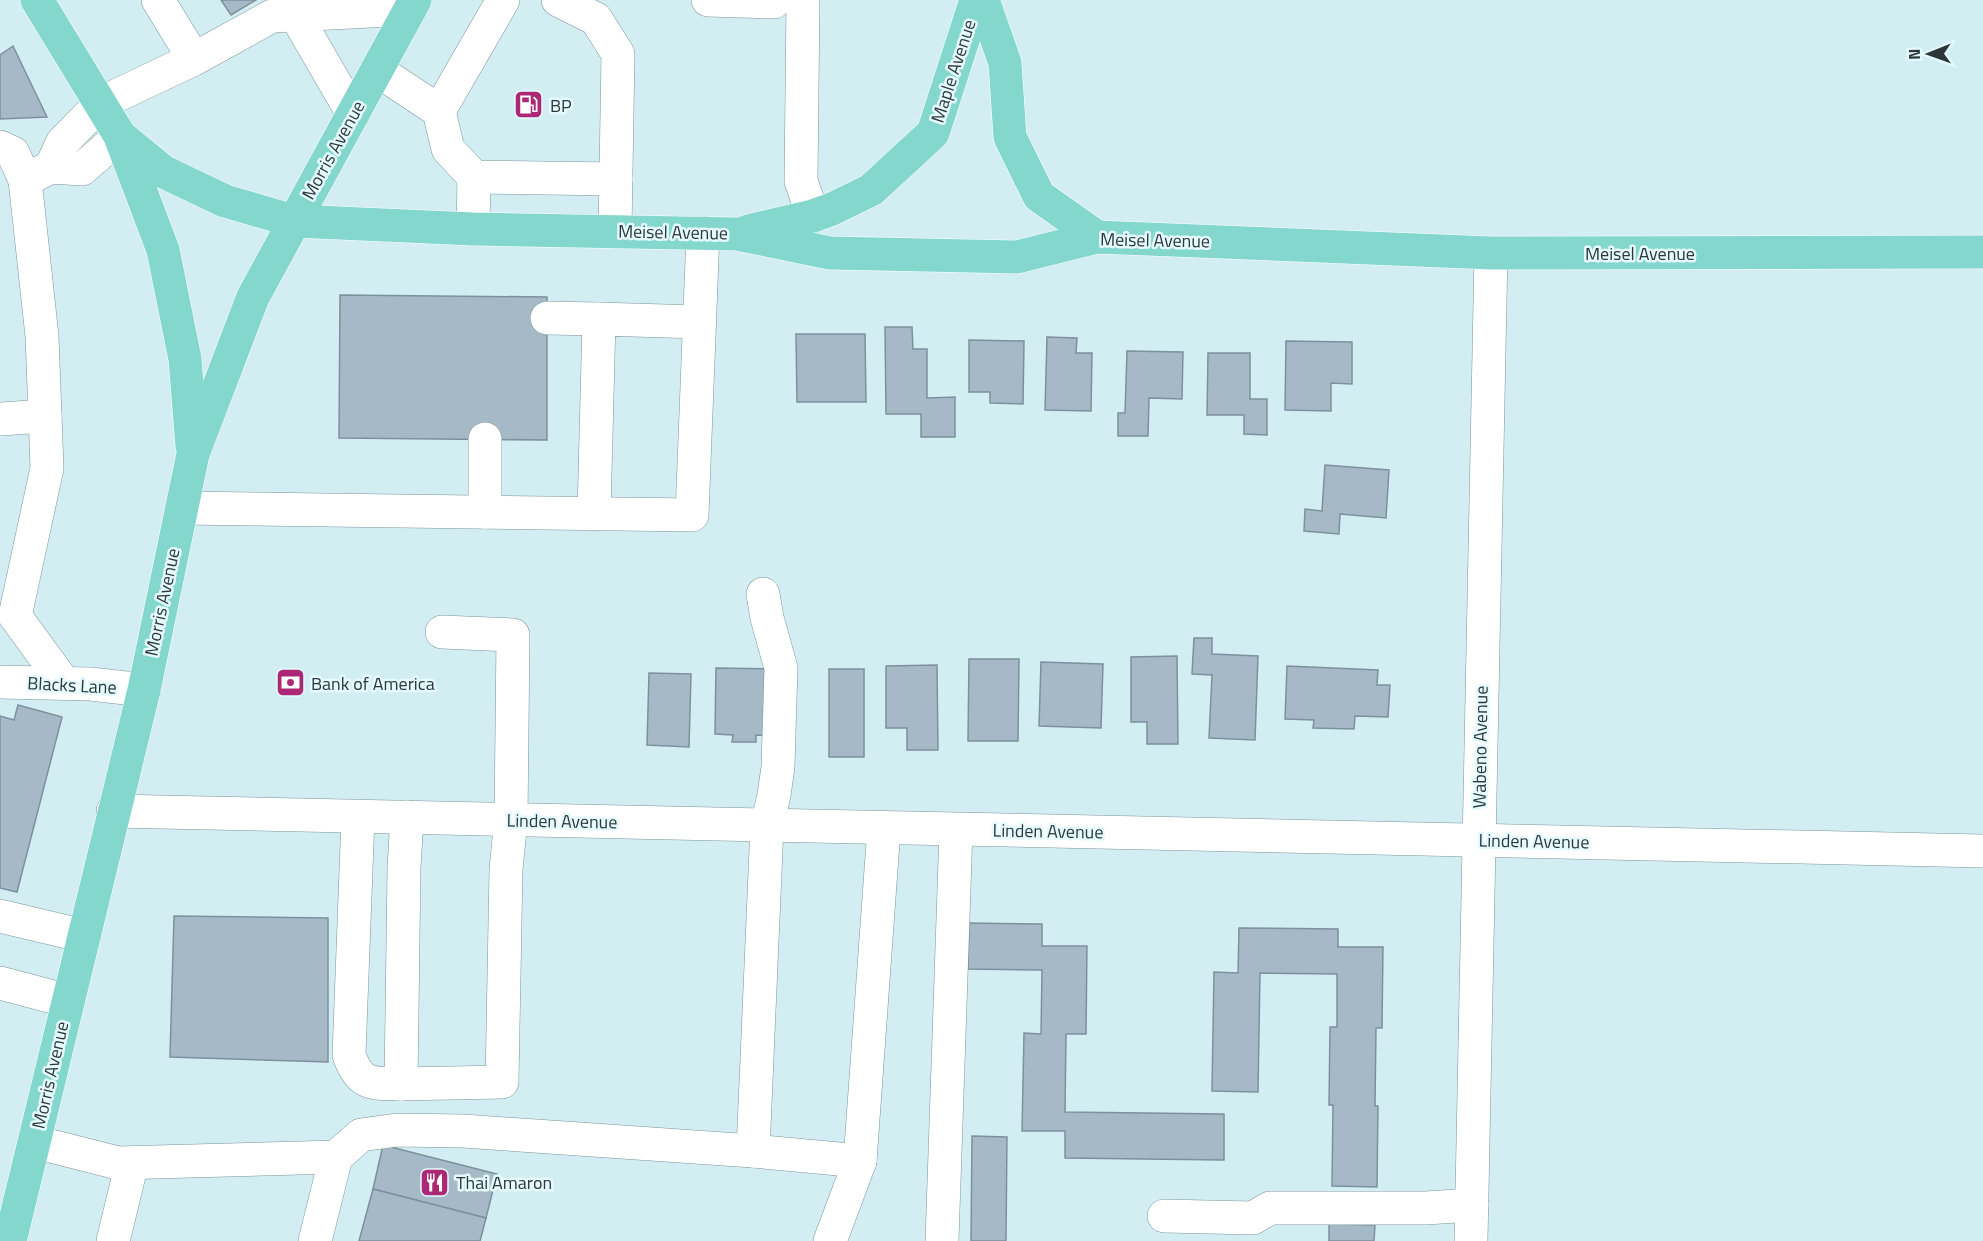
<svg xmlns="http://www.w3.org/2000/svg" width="1983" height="1241" font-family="'Titillium Web',sans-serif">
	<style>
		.building { fill: #a5b9c6; stroke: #7d909d; stroke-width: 1.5 }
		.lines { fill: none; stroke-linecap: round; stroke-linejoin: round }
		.minor-casing { stroke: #7c959a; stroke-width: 34 }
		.major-casing { stroke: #fff; stroke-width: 34 }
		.minor { stroke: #fff; stroke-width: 33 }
		.major { stroke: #83d7cd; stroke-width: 33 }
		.labels { text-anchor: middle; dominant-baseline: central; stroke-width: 5; stroke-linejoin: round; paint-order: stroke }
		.street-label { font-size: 18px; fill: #2d3739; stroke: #e5faff }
		.poi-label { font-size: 18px; fill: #2d3739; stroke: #e5faff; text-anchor: start }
	</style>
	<rect width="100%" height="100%" fill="#d3eef3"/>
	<g class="building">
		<polygon points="221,0 256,0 231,15"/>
		<polygon points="13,46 47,117 0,119 0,55"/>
		<polygon points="340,295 547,297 547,440 339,438"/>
		<polygon points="885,327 912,327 913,349 927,349 927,398 955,397 955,437 921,437 921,414 886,414"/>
		<polygon points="796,334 865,334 866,402 797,402"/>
		<polygon points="1047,337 1077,338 1076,353 1092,353 1091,411 1045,410"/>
		<polygon points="969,340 1024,341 1023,404 990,403 990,392 969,392"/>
		<polygon points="1286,341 1352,342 1352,384 1331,383 1331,411 1285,410"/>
		<polygon points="1127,351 1183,352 1182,399 1149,398 1148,436 1118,436 1118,413 1125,413"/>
		<polygon points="1208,353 1250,353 1250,399 1267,399 1267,435 1244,434 1244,415 1207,415"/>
		<polygon points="1325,465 1389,470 1386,518 1340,514 1339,534 1304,531 1305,509 1322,511"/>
		<polygon points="1194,638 1212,638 1212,654 1258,656 1255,740 1209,738 1212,675 1192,674"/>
		<polygon points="1177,656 1178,744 1147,744 1147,722 1131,722 1131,657"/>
		<polygon points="969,659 1019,659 1018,741 968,741"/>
		<polygon points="1041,662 1103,664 1101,728 1039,726"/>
		<polygon points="937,665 938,750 907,750 907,728 886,728 886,666"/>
		<polygon points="1287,666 1378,670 1377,685 1390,685 1388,717 1355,716 1354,729 1313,728 1314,720 1285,719"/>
		<polygon points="716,668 774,669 773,736 756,735 756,742 732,742 733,735 715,734"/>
		<rect x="829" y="669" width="35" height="88"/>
		<polygon points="649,673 691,674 689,747 647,745"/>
		<polygon points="18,705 62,717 17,892 0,888 0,716 14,720"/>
		<polygon points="174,916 328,918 328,1062 170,1057"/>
		<polygon points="969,923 1042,924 1042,946 1087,946 1086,1034 1066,1034 1065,1112 1224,1114 1224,1160 1065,1158 1065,1131 1022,1131 1024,1033 1041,1034 1042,970 968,969"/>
		<polygon points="1239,928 1338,929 1338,947 1383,947 1382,1028 1376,1028 1375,1106 1378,1106 1377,1187 1332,1186 1333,1105 1329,1105 1330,1027 1337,1027 1337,974 1260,973 1258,1092 1212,1091 1214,972 1238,973"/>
		<polygon points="972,1136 1007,1137 1006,1241 971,1241"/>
		<polygon points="383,1145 497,1174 486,1218 373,1189"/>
		<polygon points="373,1189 486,1218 480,1241 359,1241"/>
		<polygon points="1329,1224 1375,1225 1374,1241 1329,1241"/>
	</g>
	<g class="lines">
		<defs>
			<g id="minor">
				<polyline points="158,0 194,59"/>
				<polyline points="558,0 596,19 618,54 615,231"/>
				<polyline points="708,0 774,2 776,0"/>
				<polyline points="803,0 801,181 813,216"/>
				<polyline points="295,14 353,114"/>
				<polyline points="377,70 439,111 448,149 474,177 616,179"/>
				<polyline points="439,111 503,0"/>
				<polyline points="0,147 13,153 25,180"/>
				<polyline points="51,167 62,143 101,103 194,59 272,16 410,9"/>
				<polyline points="473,229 474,177"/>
				<polyline points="547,318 599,319"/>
				<polyline points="0,419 45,416"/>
				<polyline points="182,508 692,515 703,233"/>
				<polyline points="485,512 485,439"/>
				<polyline points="594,513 599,319 699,322"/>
				<polyline points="0,682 90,684 144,690"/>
				<polyline points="64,683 15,616 47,468 42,336 25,180 51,167 82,169 120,136"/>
				<polyline points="113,811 1983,851"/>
				<path d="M358,817L349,1055C360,1086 371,1083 401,1084"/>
				<polyline points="407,817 404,868 401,1084 502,1082 506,869 511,820 513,635 442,632"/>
				<polyline points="0,916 84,936"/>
				<polyline points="0,983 68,1001"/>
				<polyline points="35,1142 118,1163 336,1157 315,1241"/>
				<polyline points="753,1151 767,826 774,795 778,767 781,668 767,618 763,594"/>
				<polyline points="336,1157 361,1135 397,1130 463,1131 753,1151 860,1161"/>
				<polyline points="1164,1216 1253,1218 1270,1208 1426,1208 1472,1205"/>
				<polyline points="113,1241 132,1163"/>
				<polyline points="830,1241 860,1161 884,828"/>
				<polyline points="942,1241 956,830"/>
				<polyline points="1471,1241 1491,253"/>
			</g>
			<g id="major">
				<polyline points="37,0 120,136 164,172 225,201 294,221 473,229 737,234 830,253 1017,257 1097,237 1491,253 1983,252"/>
				<polyline points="983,0 1005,63 1010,137 1039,196 1097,237"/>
				<polyline points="121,139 163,250 185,359 192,446"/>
				<polyline points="748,231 813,216 832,209 871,190 933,133 976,0"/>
				<polyline points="10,1241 144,690 193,454 253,297 415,0"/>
			</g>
		</defs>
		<use href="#minor" class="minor-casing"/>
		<use href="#major" class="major-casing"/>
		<use href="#minor" class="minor"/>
		<use href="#major" class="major"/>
	</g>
	<defs>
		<symbol id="fuel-square" viewBox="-11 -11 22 22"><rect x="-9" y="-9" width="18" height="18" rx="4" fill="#aa2874" stroke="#e5faff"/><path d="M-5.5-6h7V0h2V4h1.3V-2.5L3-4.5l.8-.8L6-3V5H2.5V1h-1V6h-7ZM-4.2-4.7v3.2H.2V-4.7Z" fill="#fff"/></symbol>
		<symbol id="bank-square" viewBox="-11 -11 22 22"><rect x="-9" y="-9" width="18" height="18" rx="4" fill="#aa2874" stroke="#e5faff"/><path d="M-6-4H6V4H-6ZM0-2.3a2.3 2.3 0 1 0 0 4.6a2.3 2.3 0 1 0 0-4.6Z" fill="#fff"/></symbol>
		<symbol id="restaurant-square" viewBox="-11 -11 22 22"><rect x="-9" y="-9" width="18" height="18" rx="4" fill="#aa2874" stroke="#e5faff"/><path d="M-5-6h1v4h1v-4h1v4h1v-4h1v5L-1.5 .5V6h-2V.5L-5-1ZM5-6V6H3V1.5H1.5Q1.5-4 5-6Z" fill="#fff"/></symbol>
	</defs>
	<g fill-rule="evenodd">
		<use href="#fuel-square" x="512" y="88" width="33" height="33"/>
		<use href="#bank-square" x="274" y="666" width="33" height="33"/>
		<use href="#restaurant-square" x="418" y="1166" width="33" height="33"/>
	</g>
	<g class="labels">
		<g class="street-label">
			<text transform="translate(953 71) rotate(-72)">Maple Avenue</text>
			<text transform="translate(333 150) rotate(-61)">Morris Avenue</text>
			<text transform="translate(673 232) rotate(1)">Meisel Avenue</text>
			<text transform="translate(1155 240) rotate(1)">Meisel Avenue</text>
			<text x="1640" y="253">Meisel Avenue</text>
			<text transform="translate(162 602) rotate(-78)">Morris Avenue</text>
			<text transform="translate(72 685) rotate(3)">Blacks Lane</text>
			<text transform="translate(1480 747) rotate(-89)">Wabeno Avenue</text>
			<text transform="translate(562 821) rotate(1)">Linden Avenue</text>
			<text transform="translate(1048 831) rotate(1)">Linden Avenue</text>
			<text transform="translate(1534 841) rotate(1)">Linden Avenue</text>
			<text transform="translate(50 1075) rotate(-77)">Morris Avenue</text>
		</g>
		<g class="poi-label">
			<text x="550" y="105">BP</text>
			<text x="311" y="683">Bank of America</text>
			<text x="456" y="1182">Thai Amaron</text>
		</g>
	</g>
	<g transform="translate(1929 54) rotate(269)" stroke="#e5faff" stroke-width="4.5" paint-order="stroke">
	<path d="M0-4.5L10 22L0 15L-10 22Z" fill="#2d3739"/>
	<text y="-9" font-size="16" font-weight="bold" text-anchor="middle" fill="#2d3739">N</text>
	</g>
</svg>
